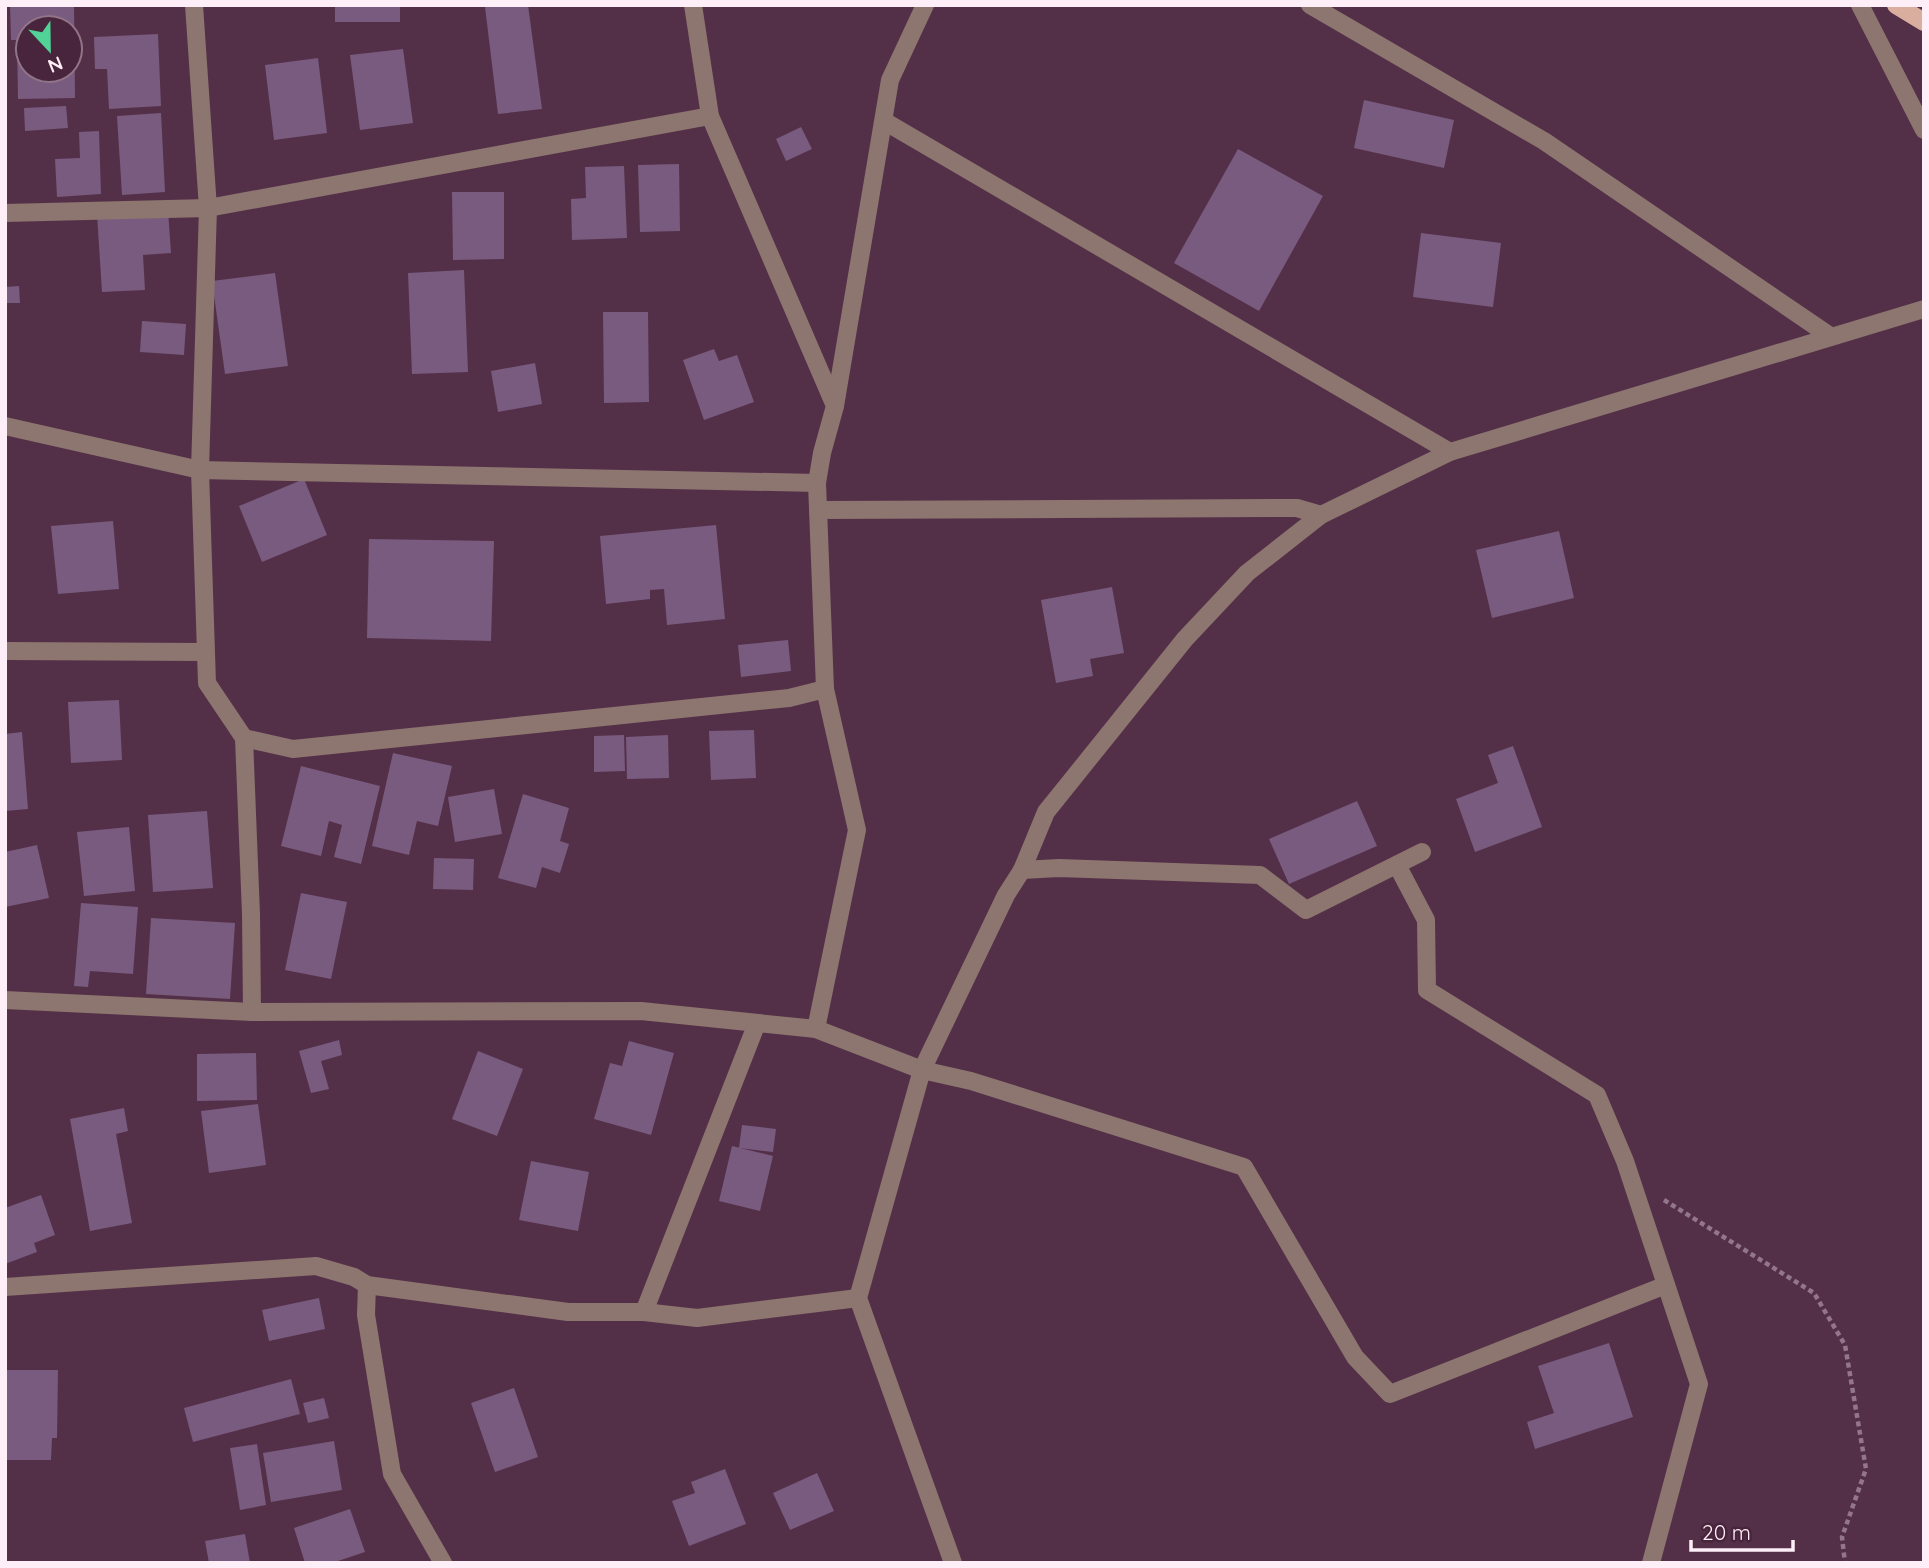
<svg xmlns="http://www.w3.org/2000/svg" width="1929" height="1568" font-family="Quicksand,sans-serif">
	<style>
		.building { fill: #785b7f; fill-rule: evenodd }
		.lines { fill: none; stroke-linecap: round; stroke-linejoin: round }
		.path { stroke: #937689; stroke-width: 4.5; stroke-dasharray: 5 3.5; stroke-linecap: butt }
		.minor { stroke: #8c766f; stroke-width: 18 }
		.major { stroke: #d9ae9e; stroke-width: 18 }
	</style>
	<rect width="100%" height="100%" fill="#542f48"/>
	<g class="building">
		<path d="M10,5H74L75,98L18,99L17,40H11ZM28,28H70V70H28Z"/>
		<rect x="335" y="5" width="65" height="17"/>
		<polygon points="500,5 528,5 542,109 498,114 485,7"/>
		<polygon points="158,34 161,106 109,109 107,69 95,69 94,37"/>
		<polygon points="403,49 413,123 360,130 350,55"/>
		<polygon points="318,58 327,133 274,140 265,65"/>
		<polygon points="1364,100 1454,120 1444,168 1354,148"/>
		<polygon points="66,106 68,128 25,131 24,108"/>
		<polygon points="161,113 165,192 122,195 117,116"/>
		<polygon points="801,127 812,149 786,161 776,139"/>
		<polygon points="99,131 101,194 57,197 55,159 80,158 79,132"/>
		<polygon points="1238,149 1323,196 1259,311 1174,263"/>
		<polygon points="679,164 680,231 640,232 638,165"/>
		<polygon points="624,166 627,238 572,240 571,199 586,198 585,167"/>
		<polygon points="452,192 504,192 504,259 453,260"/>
		<polygon points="168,210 171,253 143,255 145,290 102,292 97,214"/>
		<polygon points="1421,233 1501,243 1493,307 1413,297"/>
		<polygon points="464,270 468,372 412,374 408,273"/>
		<polygon points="275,273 288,366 225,374 212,281"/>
		<polygon points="19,286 20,303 5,303 5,287"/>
		<polygon points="603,312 648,312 649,402 604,403"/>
		<polygon points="142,321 186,324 184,355 140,352"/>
		<polygon points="714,349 719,361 737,355 754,402 704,420 683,360"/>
		<polygon points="535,363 542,404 498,412 491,371"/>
		<polygon points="304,479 327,535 262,562 239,506"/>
		<polygon points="113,521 119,589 58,594 51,526"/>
		<polygon points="716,525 725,619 667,625 664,589 650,590 650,599 606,604 600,536"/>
		<polygon points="1559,531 1574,598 1492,618 1476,550"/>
		<polygon points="369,539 494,541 491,641 367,638"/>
		<polygon points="1112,587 1124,653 1090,659 1093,676 1056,683 1041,600"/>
		<polygon points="788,640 791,671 741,677 738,645"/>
		<polygon points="119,700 122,760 71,763 68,702"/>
		<polygon points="754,730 756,778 711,780 709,731"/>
		<polygon points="22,732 28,809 5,811 5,734"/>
		<polygon points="624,735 625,771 594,772 594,736"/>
		<polygon points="668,735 669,778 627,779 626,737"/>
		<polygon points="1513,746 1542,827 1475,852 1456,799 1498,783 1488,755"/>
		<polygon points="393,753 452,766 438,826 417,821 409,855 372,846"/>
		<polygon points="301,766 380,786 361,864 334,857 342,825 329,821 321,856 281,846"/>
		<polygon points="494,789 502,834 455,842 448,797"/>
		<polygon points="523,794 569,808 560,841 569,844 560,873 542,867 536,888 498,878"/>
		<polygon points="1357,801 1377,846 1289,884 1269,839"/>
		<polygon points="207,811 213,888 153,892 148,815"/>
		<polygon points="129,827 135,891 84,896 77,832"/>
		<polygon points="37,845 49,898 5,907 5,852"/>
		<polygon points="434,858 474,859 473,890 433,889"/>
		<polygon points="301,893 347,902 331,979 285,970"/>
		<polygon points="81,903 138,907 133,974 90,971 88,987 74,986"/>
		<polygon points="151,918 235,923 230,999 146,994"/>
		<polygon points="339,1040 342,1055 321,1061 329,1089 311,1093 299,1051"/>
		<polygon points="629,1041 674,1053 651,1135 594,1119 610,1063 622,1066"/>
		<polygon points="478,1051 523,1069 497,1136 452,1119"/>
		<polygon points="256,1053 257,1100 197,1101 197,1054"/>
		<polygon points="258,1104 266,1165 209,1173 201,1111"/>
		<polygon points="124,1108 128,1131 116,1134 132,1223 90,1231 70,1119"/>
		<polygon points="742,1125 776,1129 773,1152 739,1148"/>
		<polygon points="732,1146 773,1156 760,1211 719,1201"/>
		<polygon points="531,1161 589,1172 578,1231 519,1220"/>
		<polygon points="41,1195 55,1235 34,1243 37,1252 5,1264 5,1208"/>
		<polygon points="319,1298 325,1329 269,1341 262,1310"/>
		<polygon points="1609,1343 1633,1417 1535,1449 1527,1422 1554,1413 1538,1366"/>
		<polygon points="5,1370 58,1370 57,1438 52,1438 51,1460 5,1460"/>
		<polygon points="291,1379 300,1414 193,1442 184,1408"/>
		<polygon points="514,1388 538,1457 495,1472 471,1403"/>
		<polygon points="324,1398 329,1418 308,1423 303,1403"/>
		<polygon points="334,1441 342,1490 271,1502 263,1453"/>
		<polygon points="257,1444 266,1505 240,1510 230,1448"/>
		<polygon points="725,1469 746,1524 689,1546 672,1501 695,1493 691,1482"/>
		<polygon points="817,1473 834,1511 790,1530 773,1493"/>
		<polygon points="350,1509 365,1552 332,1563 305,1563 294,1528"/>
		<polygon points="245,1534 250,1563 209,1563 205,1541"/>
	</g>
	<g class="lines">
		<polyline class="path" points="1664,1200 1814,1293 1845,1345 1866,1469 1842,1537 1845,1563"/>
		<g class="minor">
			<polyline points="194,5 208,208 200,470 207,683 244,738 293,749 789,698 825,689"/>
			<polyline points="693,5 710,116 835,406 822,453 817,483 825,689 857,830 816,1029"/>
			<polyline points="1310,5 1544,141 1830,336"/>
			<polyline points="1860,5 1924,130"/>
			<polyline points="884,121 1450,452"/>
			<polyline points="5,213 208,208 710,116"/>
			<polyline points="835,406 890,80 925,5"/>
			<polyline points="5,426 200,470 817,483"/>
			<polyline points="818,510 1297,508 1321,515"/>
			<polyline points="5,651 205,652"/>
			<polyline points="244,738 251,914 252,1012"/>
			<polyline points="1397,865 1426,920 1427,990 1597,1095 1625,1161 1699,1384 1651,1563"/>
			<polyline points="1022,870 1059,868 1260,875 1306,910 1422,852"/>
			<polyline points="5,1000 252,1012 641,1011 816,1029 922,1070 971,1081 1244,1167 1355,1357 1390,1394 1666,1285"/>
			<polyline points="367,1285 366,1315 392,1474 443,1563"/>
			<polyline points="5,1287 316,1266 354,1277 367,1285 568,1312 644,1312 697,1318 858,1298"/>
			<polyline points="644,1312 757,1023"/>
			<polyline points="953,1563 858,1298 922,1070 1006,895 1022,870 1046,812 1185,639 1247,573 1321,515 1450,452 1924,309"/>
		</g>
		<polyline class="major" points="1896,5 1924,22"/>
	</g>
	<rect width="1929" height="1568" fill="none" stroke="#fdeef7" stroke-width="14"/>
	<g transform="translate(49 49) rotate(158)"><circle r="33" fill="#49253d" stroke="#917587" stroke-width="2"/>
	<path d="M0-5L12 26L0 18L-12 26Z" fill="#51d397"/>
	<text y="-10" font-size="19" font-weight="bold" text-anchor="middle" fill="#fdeef7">N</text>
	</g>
	<path d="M1691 1540v10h102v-10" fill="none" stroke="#fdeef7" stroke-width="3.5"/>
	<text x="1702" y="1540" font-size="21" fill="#fdeef7" stroke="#49253d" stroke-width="5" paint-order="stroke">20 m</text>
</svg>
